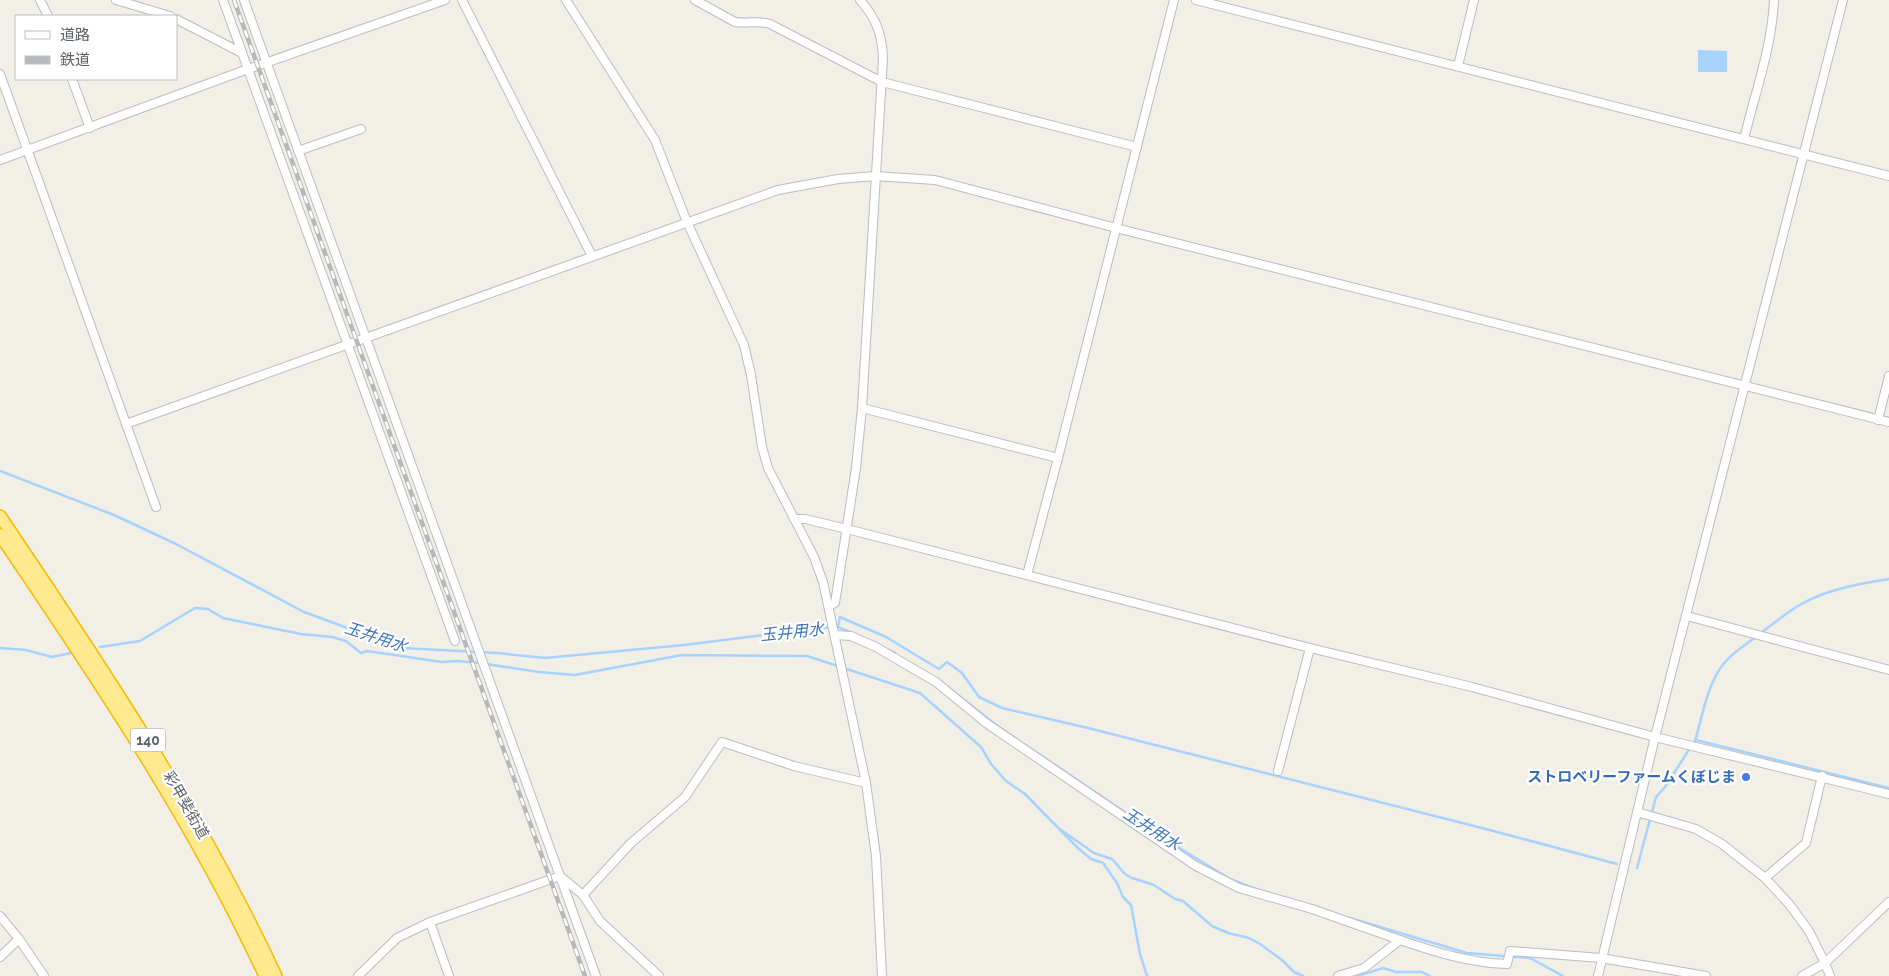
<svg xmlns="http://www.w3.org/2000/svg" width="1889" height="976" font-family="Raleway,'Noto Sans JP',sans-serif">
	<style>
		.water { fill: #a8d3ff }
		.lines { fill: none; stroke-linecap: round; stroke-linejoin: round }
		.stream { stroke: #a8d3ff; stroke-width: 2.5 }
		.minor-casing { stroke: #bbbdc2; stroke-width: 10 }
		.highway-casing { stroke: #f7ba00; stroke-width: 14 }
		.minor { stroke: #fff; stroke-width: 8 }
		.highway { stroke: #ffea8f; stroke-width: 11 }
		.rail-casing { stroke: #b7b8b9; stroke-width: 4.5 }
		.rail { stroke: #fff; stroke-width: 2.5; stroke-dasharray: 8; stroke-linecap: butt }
		.shop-dot { fill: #3f7fe0; stroke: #fff; stroke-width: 2 }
		.labels { text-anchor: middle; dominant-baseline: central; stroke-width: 4.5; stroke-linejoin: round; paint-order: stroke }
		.shield { fill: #fff; stroke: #8e9095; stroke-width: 1 }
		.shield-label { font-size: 14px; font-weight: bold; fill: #5e6168 }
		.shop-label { font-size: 15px; font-weight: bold; fill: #366cbe; stroke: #fff; text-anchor: end }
		.street-label { font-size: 15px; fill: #5e6168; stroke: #fff }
		.water-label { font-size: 16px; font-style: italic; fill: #4077c2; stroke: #fff }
	</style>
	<rect width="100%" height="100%" fill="#f1efe6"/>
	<polygon class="water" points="1698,50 1727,51 1727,72 1698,72"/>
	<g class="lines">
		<g class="stream">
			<polyline points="0,471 114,515 176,544 304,612 402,648 497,653 545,658 684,645 820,628 838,627 852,633"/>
			<polyline points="838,627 840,617 886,637 939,669 947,662 962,673 979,697 1002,708 1088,728 1486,829 1617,864"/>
			<path d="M1761,633C1773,624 1784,615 1796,607C1824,590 1857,584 1889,579"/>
			<polyline points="100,647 140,641 195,608 208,609 223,618 301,634 332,637 346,641 361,653 367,651 442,662 457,661 481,663"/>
			<polyline points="0,648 26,650 52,657 71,653"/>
			<polyline points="884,648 895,653"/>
			<polyline points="486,664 539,672 575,675 682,655 807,656 920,693 981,747 991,764 1006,781 1025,794 1079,849 1091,859 1103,863 1117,883 1123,897 1131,905 1140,954 1147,976"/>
			<polyline points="944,684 996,725 1160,836 1230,879 1258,890"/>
			<polyline points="1696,740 1889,788"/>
			<path d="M1695,741C1703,715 1707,682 1726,661C1735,651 1747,644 1757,636"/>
			<polyline points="1061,830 1094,853 1112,859 1125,874 1132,878 1154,885 1175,899 1183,901 1212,926 1228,933 1249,938 1260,944 1282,960 1294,972 1303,976"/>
			<polyline points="1637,868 1656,797 1665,787 1690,748"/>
			<polyline points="1350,918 1467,953 1530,958 1563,976"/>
			<polyline points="1358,976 1383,968 1396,972 1422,972 1430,976"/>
		</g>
		<defs>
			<g id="minor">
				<polyline points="40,0 48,16"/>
				<polyline points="116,0 170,16"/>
				<polyline points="223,0 455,641"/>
				<polyline points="244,0 596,976"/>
				<polyline points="462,0 592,256"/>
				<polyline points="566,0 655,140 687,222 744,345 751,375 762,447 768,468 814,557 823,582 866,783 876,856 882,976"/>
				<path d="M695,0L735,22C748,24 758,20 770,24L882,82L1137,147"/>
				<polyline points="1196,0 1889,176"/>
				<polyline points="176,19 242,53"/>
				<polyline points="1458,66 1474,0"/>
				<polyline points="0,74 156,507"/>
				<polyline points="72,79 90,128"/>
				<path d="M1744,139C1755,93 1772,47 1774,0"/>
				<polyline points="298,151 361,129"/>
				<polyline points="0,160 248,69 445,0"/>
				<polyline points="862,408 1058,458"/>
				<polyline points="1878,420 1889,376"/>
				<polyline points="126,424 778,190 838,179 875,176 935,180 1116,228 1889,422"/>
				<polyline points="794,519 805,519 847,529 1310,648 1472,687 1655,737 1889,794"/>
				<polyline points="1027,575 1058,458 1174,0"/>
				<path d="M829,606L835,603L856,468L862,408L883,58C882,34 876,18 860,0"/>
				<polyline points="1687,616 1889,670"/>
				<polyline points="835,635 851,636 876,647 936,682 986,723 1196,866 1239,888 1312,909 1400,940"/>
				<polyline points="1278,771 1310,648"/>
				<polyline points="1637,812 1696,829 1722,844 1765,878 1789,904 1809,931 1825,963 1830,976"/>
				<polyline points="1765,878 1806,843 1822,776"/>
				<polyline points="583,895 631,843 685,797 722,742 794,766 866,783"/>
				<polyline points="0,916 19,939 44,976"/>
				<polyline points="430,922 449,976"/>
				<polyline points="0,957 19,939"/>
				<polyline points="358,976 397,938 430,922 560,876 583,895 600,921 659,976"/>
				<path d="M1338,976L1364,968L1400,940C1435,952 1470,963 1507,964L1510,951L1601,958L1706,976"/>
				<polyline points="1598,976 1655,737 1843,0"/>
				<polyline points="1802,976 1825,963 1889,902"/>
			</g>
			<g id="highway">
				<path d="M0,516C100,664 200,813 276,976"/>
				<path d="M0,535C97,678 192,819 265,976"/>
			</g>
		</defs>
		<use href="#minor" class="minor-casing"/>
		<use href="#highway" class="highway-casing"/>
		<use href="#minor" class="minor"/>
		<use href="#highway" class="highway"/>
		<defs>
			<polyline id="rail" points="234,0 585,976"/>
		</defs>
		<use href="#rail" class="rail-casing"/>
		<use href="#rail" class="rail"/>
	</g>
	<circle class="shop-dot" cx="1746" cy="777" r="5"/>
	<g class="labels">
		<rect class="shield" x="130.5" y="728.5" width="35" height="23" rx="4"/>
		<g class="shield-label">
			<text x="148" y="740">140</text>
		</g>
		<g class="shop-label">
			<text x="1736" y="777">ストロベリーファームくぼじま</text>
		</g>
		<g class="street-label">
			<text transform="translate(186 805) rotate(60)">彩甲斐街道</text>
		</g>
		<g class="water-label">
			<text transform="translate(792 632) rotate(-6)">玉井用水</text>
			<text transform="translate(376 637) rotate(18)">玉井用水</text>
			<text transform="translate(1152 829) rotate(33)">玉井用水</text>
		</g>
	</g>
	<rect x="15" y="15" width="162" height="65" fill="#ffffff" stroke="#bfc0c3"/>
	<rect x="25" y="31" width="25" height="8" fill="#ffffff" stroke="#bfc0c3"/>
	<text x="60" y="40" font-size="15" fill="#5e6168">道路</text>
	<rect x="25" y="56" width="25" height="8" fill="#b7b8b9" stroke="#bfc0c3"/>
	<text x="60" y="65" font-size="15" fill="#5e6168">鉄道</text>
</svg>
